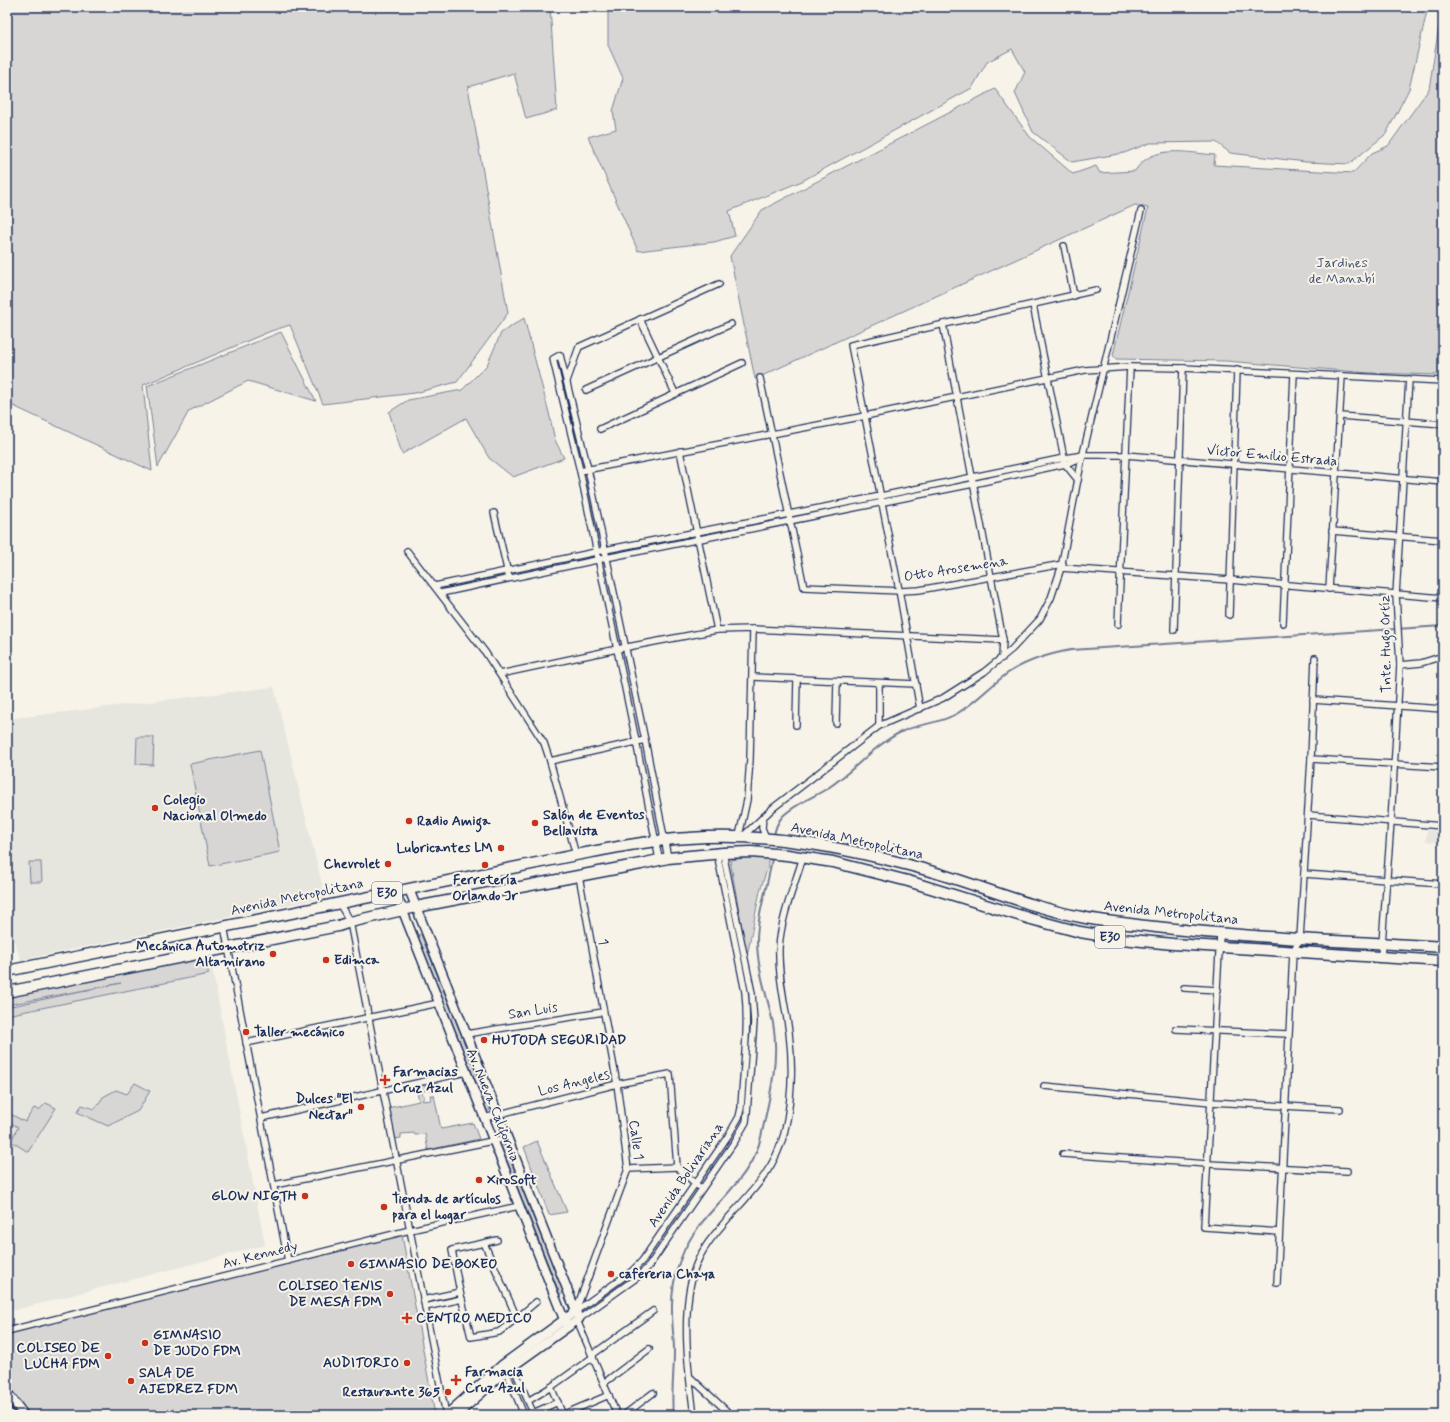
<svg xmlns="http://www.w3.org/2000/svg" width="1450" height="1422" font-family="Mynerve,sans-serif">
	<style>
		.built { fill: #e6e5de }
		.green { fill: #d7d6d4; stroke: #798299 }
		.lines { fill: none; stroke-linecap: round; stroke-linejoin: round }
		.stream { stroke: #727c95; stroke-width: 2 }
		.street-casing { stroke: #1b2f5e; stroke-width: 8 }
		.secondary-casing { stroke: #1b2f5e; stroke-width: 11 }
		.highway-casing { stroke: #1b2f5e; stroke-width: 13 }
		.street { stroke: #f7f3e8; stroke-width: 5.5 }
		.secondary { stroke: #f7f3e8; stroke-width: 8 }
		.highway { stroke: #f7f3e8; stroke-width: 10 }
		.poi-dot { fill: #c8321e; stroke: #f7f3e8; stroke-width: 1.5 }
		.labels { text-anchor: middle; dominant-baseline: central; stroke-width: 4; stroke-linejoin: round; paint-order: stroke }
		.shield { fill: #f7f3e8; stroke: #5d6a87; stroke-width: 1 }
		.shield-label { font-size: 13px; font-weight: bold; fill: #1b2f5e }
		.park-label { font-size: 14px; fill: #415076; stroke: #f7f3e8 }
		.street-label { font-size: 14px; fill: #1b2f5e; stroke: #f7f3e8 }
		.poi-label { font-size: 14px; font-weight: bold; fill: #1b2f5e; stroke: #f7f3e8; text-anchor: start }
	</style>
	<rect width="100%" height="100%" fill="#f7f3e8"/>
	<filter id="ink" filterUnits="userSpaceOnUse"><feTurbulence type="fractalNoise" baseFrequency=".025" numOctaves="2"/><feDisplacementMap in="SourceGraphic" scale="8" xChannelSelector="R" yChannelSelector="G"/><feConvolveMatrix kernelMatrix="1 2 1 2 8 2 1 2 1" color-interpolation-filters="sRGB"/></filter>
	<g filter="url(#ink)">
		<g class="built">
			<polygon points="274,687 325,897 21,960 7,923 7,719"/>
			<polygon points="1427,830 1443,831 1442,843 1426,841"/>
			<polygon points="212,968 265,1245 7,1312 7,1010"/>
		</g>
		<g class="green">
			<polygon points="7,7 550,7 557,110 526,119 514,73 468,87 508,313 457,382 415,393 323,404 290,325 271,331 143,385 152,471 7,403"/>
			<polygon points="608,7 1428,7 1409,89 1386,134 1349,164 1306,162 1230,153 1216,142 1150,143 1124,153 1072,162 1033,132 1015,93 1025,72 1012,49 987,62 972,88 802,181 729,211 735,236 714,242 638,251 588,137 616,129 613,111 623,78 608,45"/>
			<path d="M1440,20H1443V375L1370,373L1226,361L1116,359L1113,355L1148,208L1135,205L755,379L730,256L762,210L995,89L1030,137L1073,174L1096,166L1100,173L1135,171C1152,143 1188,153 1215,155L1214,165L1353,173L1372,153L1388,146L1429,89Z"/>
			<polygon points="524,318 549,413 555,440 564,458 513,477 489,458 466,418 402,454 389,412 408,400 462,390 487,365 501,333"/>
			<polygon points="281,332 316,401 248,381 189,411 158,467 147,386"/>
			<polygon points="137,737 154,737 153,765 136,764"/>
			<polygon points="260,750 280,852 210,866 190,764"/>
			<polygon points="752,857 768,859 768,866 760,891 747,956 730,860"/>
			<polygon points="29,862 41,862 42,882 30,882"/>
			<polygon points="419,934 421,935 491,1109 489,1111 487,1110 418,936"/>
			<polygon points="203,958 209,974 7,1015 7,1007 121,983 7,1005 7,997"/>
			<polygon points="431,1082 432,1090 430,1091 429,1089 421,1092 422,1094 423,1094 425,1098 422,1100 423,1101 431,1100 430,1095 434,1095 441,1129 473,1123 479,1139 428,1150 425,1134 415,1135 414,1133 401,1134 401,1138 394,1139 388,1108 419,1101 416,1086"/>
			<polygon points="135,1083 150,1091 138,1111 108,1126 77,1112 82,1105 95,1109 103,1097 116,1090 127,1094"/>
			<polygon points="46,1103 56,1108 28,1152 11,1141 18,1127 7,1121 7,1112 25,1122 34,1108 39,1110"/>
			<polygon points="537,1141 567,1212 549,1215 524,1147"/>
			<polygon points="501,1145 504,1145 563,1292 561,1295 560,1294"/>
			<polygon points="402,1235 435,1415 29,1415 7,1385 7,1333"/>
		</g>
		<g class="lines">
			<g class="stream">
				<path d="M774,836C775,829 777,823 782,817C793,805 814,797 828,788C854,771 873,746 901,732C919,723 941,724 958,713C976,702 991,685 1008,673C1026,661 1049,654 1071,650L1443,626"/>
				<path d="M673,1415C671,1394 674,1373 674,1352C674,1338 672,1325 672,1312C671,1280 680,1250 700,1225C722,1197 753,1173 761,1137C769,1100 780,1060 773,1023C767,995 757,969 757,940C757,912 769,885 772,857"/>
			</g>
			<defs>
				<g id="street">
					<polyline points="1064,246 1074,296"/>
					<polyline points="1033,305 1064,458 1065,464 1078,480"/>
					<polyline points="640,319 675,393"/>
					<polyline points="943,324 1003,640 1002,658"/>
					<polyline points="760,378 804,587 901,591 919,590 1063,564"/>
					<polyline points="567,381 579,347 719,284"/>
					<polyline points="586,390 731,324"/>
					<polyline points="1340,416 1443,424"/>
					<polyline points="600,429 742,363"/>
					<polyline points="680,451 717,630"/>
					<polyline points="580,471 865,416 1085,370 1130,367 1183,368 1443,381"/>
					<polyline points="494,513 509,578"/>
					<polyline points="1332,531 1443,540"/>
					<polyline points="407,551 485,652 544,743 550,761 576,855"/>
					<polyline points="1061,568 1230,580 1443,598"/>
					<polyline points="435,586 605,550 881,496 1064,458 1084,455 1126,455 1443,482"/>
					<polyline points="1329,589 1342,376"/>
					<polyline points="441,593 606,558 973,484 1065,464 1082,458"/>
					<polyline points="1229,615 1237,370"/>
					<polyline points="1283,623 1294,374"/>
					<polyline points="1118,624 1130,367"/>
					<polyline points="1174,630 1183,368"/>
					<polyline points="1400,665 1421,663 1443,656"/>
					<polyline points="500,674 617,649 717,630 753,629 1003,640"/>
					<polyline points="753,677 916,684"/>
					<polyline points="879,683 879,726"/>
					<polyline points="1313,700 1443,709"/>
					<polyline points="920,709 899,590 851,345 1096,290"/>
					<polyline points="836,723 837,681"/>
					<polyline points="796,725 797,679"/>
					<polyline points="1311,759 1443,767"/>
					<polyline points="550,761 645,740"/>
					<polyline points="1308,815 1443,826"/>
					<polyline points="763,817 762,828 766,838"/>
					<polyline points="739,836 747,800 750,759 753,629"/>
					<polyline points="742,837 773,808 879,726 943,698 984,672 1012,649 1040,619 1051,598 1061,568 1082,458 1141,211"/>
					<polyline points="659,859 636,741 580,471 553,359 560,355 588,469 645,740 668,858"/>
					<polyline points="1304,874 1443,884"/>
					<polyline points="339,903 350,922 446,1415"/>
					<polyline points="224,926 288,1261"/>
					<polyline points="1220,934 1204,1227 1279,1232"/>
					<polyline points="1381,957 1391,822 1400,665 1396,595 1409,379"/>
					<polyline points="1184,988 1218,990"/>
					<polyline points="1176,1029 1288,1034"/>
					<polyline points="466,1034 603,1012"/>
					<polyline points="246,1043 439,1003"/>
					<polyline points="1044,1086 1211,1102 1340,1109"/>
					<polyline points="261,1118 466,1072"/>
					<polyline points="484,1118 617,1084 670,1074 677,1167 698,1186"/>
					<polyline points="1063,1154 1208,1164 1347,1171"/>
					<polyline points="628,1169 677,1167"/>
					<polyline points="274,1185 507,1138"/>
					<polygon points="484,1243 517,1318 499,1332 471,1337 460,1292 452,1250"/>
					<polyline points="484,1243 497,1240"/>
					<polyline points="1277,1283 1293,952 1300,938 1311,759 1315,658"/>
					<polyline points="423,1300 460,1292"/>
					<polyline points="425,1307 462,1299"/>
					<polyline points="576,1310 628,1169 617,1084 579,876"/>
					<path d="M576,1311L632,1271L642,1261L728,1136L739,1117L741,1108C743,1069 749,1030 745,992L717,853"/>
					<polyline points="517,1318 536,1302"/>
					<polyline points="579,1319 639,1276 649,1266 735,1141 746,1122 747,1113 754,1022 752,993 723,853"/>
					<polyline points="577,1320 617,1415"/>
					<polyline points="7,1331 410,1230 519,1206"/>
					<polyline points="592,1355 653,1311"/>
					<polyline points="511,1366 513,1366 534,1415"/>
					<polyline points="507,1369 506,1371 524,1415"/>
					<polyline points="690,1377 731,1415"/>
					<polyline points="604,1383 649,1349"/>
					<polyline points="551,1387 563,1415"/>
					<polyline points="528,1401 551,1387 593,1357"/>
					<polyline points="533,1413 558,1402"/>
					<polyline points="562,1415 609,1395"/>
					<polyline points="624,1415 653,1393"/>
					<path d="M694,1415C688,1371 680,1307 696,1265C702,1249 713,1236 724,1223C749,1194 774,1172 784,1134C792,1101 793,1065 789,1032C785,1004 778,976 779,948C781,917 794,887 803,857"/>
				</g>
				<g id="secondary">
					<polyline points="409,889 579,1319 506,1371 457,1415"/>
					<polyline points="395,891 567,1327"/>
					<polyline points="7,1392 24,1415"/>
					<polyline points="7,1411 10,1415"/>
					<polyline points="446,1415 502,1365 576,1311"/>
				</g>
				<g id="highway">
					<path d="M7,971L576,855C613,848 651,840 689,838C766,832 842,847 916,867C972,882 1025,906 1081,917C1106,922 1131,924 1156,927C1251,938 1347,941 1443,947"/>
					<polyline points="7,992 338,926 350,922 416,907 641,864 668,858 723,853 751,852 787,855 833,862 908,881 1031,919 1080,932 1122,939 1173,944 1443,961"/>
				</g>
			</defs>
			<use href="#street" class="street-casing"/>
			<use href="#secondary" class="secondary-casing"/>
			<use href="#highway" class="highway-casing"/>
			<use href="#street" class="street"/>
			<use href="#secondary" class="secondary"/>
			<use href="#highway" class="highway"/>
		</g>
	</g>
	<g class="poi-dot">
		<circle cx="155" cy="808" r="4"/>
		<circle cx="409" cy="821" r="4"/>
		<circle cx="535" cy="823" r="4"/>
		<circle cx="501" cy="848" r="4"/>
		<circle cx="388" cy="864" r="4"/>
		<circle cx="485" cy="865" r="4"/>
		<circle cx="273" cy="954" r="4"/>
		<circle cx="326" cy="960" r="4"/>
		<circle cx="246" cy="1032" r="4"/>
		<circle cx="484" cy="1040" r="4"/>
		<path d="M383 1074h4v4h4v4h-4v4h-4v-4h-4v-4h4z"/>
		<circle cx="361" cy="1107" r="4"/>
		<circle cx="479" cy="1180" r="4"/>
		<circle cx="305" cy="1196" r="4"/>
		<circle cx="384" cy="1207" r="4"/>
		<circle cx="351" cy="1264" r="4"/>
		<circle cx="611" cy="1274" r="4"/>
		<circle cx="390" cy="1294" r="4"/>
		<path d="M405 1312h4v4h4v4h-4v4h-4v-4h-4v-4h4z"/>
		<circle cx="145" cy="1343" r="4"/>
		<circle cx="108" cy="1356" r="4"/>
		<circle cx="407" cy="1363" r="4"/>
		<path d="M454 1374h4v4h4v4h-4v4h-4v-4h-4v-4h4z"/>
		<circle cx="131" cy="1381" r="4"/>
		<circle cx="448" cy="1392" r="4"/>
	</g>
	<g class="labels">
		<g class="shield">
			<rect x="372" y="882" width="30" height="22" rx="3"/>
			<rect x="1095" y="926" width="30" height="22" rx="3"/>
		</g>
		<g class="shield-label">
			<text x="387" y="893">E30</text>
			<text x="1110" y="937">E30</text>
		</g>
		<g class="park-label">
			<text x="1342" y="263">Jardines<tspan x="1342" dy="16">de Manabí</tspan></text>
		</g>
		<g class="street-label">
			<text transform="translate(1272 456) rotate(5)">Víctor Emilio Estrada</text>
			<text transform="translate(956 569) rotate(-9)">Otto Arosemena</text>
			<text transform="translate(1386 644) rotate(-91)">Tnte. Hugo Ortíz</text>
			<text transform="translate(857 841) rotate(12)">Avenida Metropolitana</text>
			<text transform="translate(297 897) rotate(-12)">Avenida Metropolitana</text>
			<text transform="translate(1171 913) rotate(6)">Avenida Metropolitana</text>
			<text transform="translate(603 942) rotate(80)">1</text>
			<text transform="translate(533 1011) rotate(-9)">San Luis</text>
			<text transform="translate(574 1083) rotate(-14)">Los Angeles</text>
			<text transform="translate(493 1105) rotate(68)">Av. Nueva California</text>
			<text transform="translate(636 1140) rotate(82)">Calle 1</text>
			<text transform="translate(686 1175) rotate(-56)">Avenida Bolivariana</text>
			<text transform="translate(260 1255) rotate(-14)">Av. Kennedy</text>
		</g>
		<g class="poi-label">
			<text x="163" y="800">Colegio<tspan x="163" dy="16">Nacional Olmedo</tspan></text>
			<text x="543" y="815">Salón de Eventos<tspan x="543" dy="16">Bellavista</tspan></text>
			<text x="417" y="821">Radio Amiga</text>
			<text x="493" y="848" text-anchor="end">Lubricantes LM</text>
			<text x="380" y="864" text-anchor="end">Chevrolet</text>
			<text x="485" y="880" text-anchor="middle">Ferretería<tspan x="485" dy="16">Orlando Jr</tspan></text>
			<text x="265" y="946" text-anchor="end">Mecánica Automotriz<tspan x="265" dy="16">Altamirano</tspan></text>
			<text x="334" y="960">Edimca</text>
			<text x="254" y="1032">Taller mecánico</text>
			<text x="492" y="1040">HUTODA SEGURIDAD</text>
			<text x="393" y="1072">Farmacias<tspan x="393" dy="16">Cruz Azul</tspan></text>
			<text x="353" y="1099" text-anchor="end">Dulces "El<tspan x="353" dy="16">Nectar"</tspan></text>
			<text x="487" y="1180">XiroSoft</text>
			<text x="297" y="1196" text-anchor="end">GLOW NIGTH</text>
			<text x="392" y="1199">Tienda de artículos<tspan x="392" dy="16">para el hogar</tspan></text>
			<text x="359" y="1264">GIMNASIO DE BOXEO</text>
			<text x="619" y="1274">cafereria Chaya</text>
			<text x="382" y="1286" text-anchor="end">COLISEO TENIS<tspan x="382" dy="16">DE MESA FDM</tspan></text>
			<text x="416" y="1318">CENTRO MEDICO</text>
			<text x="153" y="1335">GIMNASIO<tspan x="153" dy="16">DE JUDO FDM</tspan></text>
			<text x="100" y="1348" text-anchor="end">COLISEO DE<tspan x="100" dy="16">LUCHA FDM</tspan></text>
			<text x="399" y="1363" text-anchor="end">AUDITORIO</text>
			<text x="465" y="1372">Farmacia<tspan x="465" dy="16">Cruz Azul</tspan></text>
			<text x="139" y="1373">SALA DE<tspan x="139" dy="16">AJEDREZ FDM</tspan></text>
			<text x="440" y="1392" text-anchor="end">Restaurante 365</text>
		</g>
	</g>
	<rect width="1450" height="1422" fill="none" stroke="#f7f3e8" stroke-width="24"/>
	<rect x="12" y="12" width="1426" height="1398" fill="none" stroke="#1b2f5e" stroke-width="1.5" filter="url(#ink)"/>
</svg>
